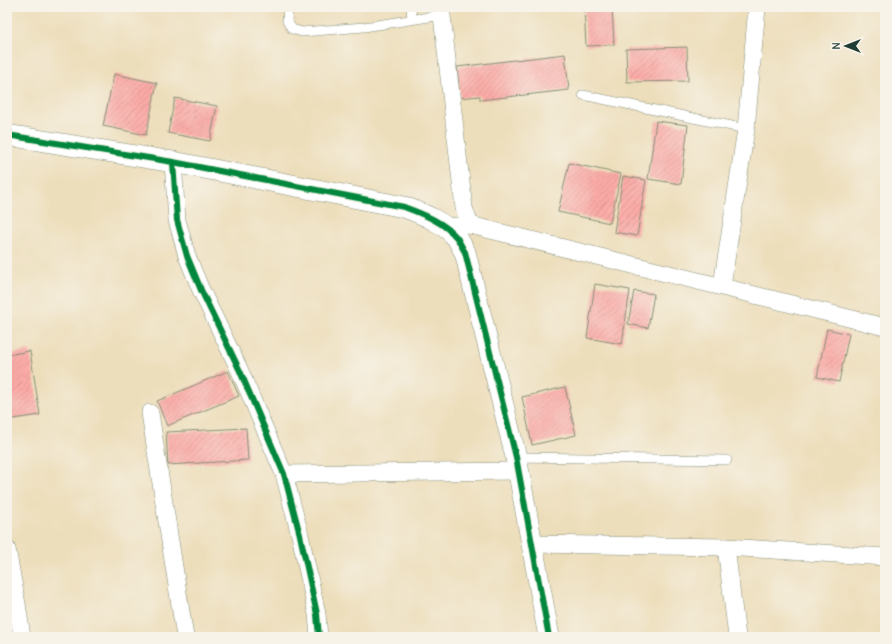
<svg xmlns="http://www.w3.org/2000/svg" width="892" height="644" font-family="'Comic Neue',sans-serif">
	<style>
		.building { fill: url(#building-hatch) }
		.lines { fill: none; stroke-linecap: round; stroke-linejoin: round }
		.service-casing { stroke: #868e78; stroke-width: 10 }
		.minor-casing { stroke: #868e78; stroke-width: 18 }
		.tertiary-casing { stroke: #868e78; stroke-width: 22 }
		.service { stroke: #fff; stroke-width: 9 }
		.minor { stroke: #fff; stroke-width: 17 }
		.tertiary { stroke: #fff; stroke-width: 21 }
		.cycleway-casing { stroke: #f7f3e8; stroke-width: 8 }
		.cycleway { stroke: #00873e; stroke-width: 6 }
	</style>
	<defs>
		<pattern id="building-hatch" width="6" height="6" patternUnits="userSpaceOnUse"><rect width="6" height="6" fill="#fcaba7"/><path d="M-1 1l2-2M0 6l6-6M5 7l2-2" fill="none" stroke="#cb8c89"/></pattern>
	</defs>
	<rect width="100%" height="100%" fill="#f7f3e8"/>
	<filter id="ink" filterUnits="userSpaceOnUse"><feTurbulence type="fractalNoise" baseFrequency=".025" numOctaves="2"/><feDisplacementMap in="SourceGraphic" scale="8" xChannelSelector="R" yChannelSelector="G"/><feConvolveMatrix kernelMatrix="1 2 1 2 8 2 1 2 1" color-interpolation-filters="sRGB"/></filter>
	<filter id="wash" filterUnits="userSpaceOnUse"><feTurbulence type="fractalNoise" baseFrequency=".012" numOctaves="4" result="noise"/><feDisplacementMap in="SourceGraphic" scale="16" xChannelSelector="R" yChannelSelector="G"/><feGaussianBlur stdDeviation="0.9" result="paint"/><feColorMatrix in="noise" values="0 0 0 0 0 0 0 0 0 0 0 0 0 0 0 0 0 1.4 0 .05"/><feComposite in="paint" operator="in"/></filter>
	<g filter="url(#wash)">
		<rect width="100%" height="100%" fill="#eddebb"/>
		<g id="blocks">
			<g class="building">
				<polygon points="584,7 612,7 614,45 586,46"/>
				<polygon points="687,47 688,81 627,82 626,49"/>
				<polygon points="565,54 569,90 480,100 480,96 460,98 457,67"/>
				<polygon points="114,74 157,83 146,135 103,126"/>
				<polygon points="175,98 217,106 210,141 168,133"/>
				<polygon points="656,121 688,125 681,184 648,179"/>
				<polygon points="569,163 621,174 610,223 558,212"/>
				<polygon points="623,176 646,180 637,236 614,232"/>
				<polygon points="595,284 630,290 622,344 587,338"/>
				<polygon points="634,291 654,294 648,328 628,324"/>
				<polygon points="827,329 849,334 839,382 817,377"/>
				<polygon points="30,351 40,415 7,420 7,355"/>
				<polygon points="228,371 239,396 167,426 157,401"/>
				<polygon points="565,387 576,435 532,445 522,397"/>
				<polygon points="246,428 248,460 168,465 166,432"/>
			</g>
		</g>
	</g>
	<g filter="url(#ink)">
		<use href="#blocks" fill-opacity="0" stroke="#868e78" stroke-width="1"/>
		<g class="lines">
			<defs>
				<g id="service">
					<polyline points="288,7 287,21 292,29 302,32 364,27 442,15"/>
					<polyline points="411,7 412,19"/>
					<polyline points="583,95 746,129"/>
					<polyline points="516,457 727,460"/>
				</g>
				<g id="minor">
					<polyline points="441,7 464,208 470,225"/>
					<polyline points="173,162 177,220 187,256 201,290 240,371 284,474 300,535 317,614 319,637"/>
					<polyline points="444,227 470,225 885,327"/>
					<polyline points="722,286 746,129 757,7"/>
					<polyline points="150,413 185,637"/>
					<polyline points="284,474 519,471"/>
					<polyline points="532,544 726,547 885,557"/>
					<polyline points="726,547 737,637"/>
					<polyline points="7,549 17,604 22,637"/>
				</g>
				<path id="tertiary" d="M7,135L173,162L404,207C423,214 444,222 457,238C460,242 462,248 465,252L516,457L549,637"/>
			</defs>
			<use href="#service" class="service-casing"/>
			<use href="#minor" class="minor-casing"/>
			<use href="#tertiary" class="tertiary-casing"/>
			<use href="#service" class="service"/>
			<use href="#minor" class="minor"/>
			<use href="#tertiary" class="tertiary"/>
			<defs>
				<g id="cycleway">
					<path d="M7,135L173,162L404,207C423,214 444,222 457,238C460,242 462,248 465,252L516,457L549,637"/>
					<polyline points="173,162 177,220 187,256 201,290 240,371 284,474 300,535 317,614 319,637"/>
				</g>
			</defs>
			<use href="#cycleway" class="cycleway-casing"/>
			<use href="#cycleway" class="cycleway"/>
		</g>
	</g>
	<rect width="892" height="644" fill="none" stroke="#f7f3e8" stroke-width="24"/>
	<g transform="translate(846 46) rotate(270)" stroke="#f7f3e8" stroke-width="3" paint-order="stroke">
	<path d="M0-3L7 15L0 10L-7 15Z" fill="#1f3d34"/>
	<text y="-6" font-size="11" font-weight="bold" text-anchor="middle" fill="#1f3d34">N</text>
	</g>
</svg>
